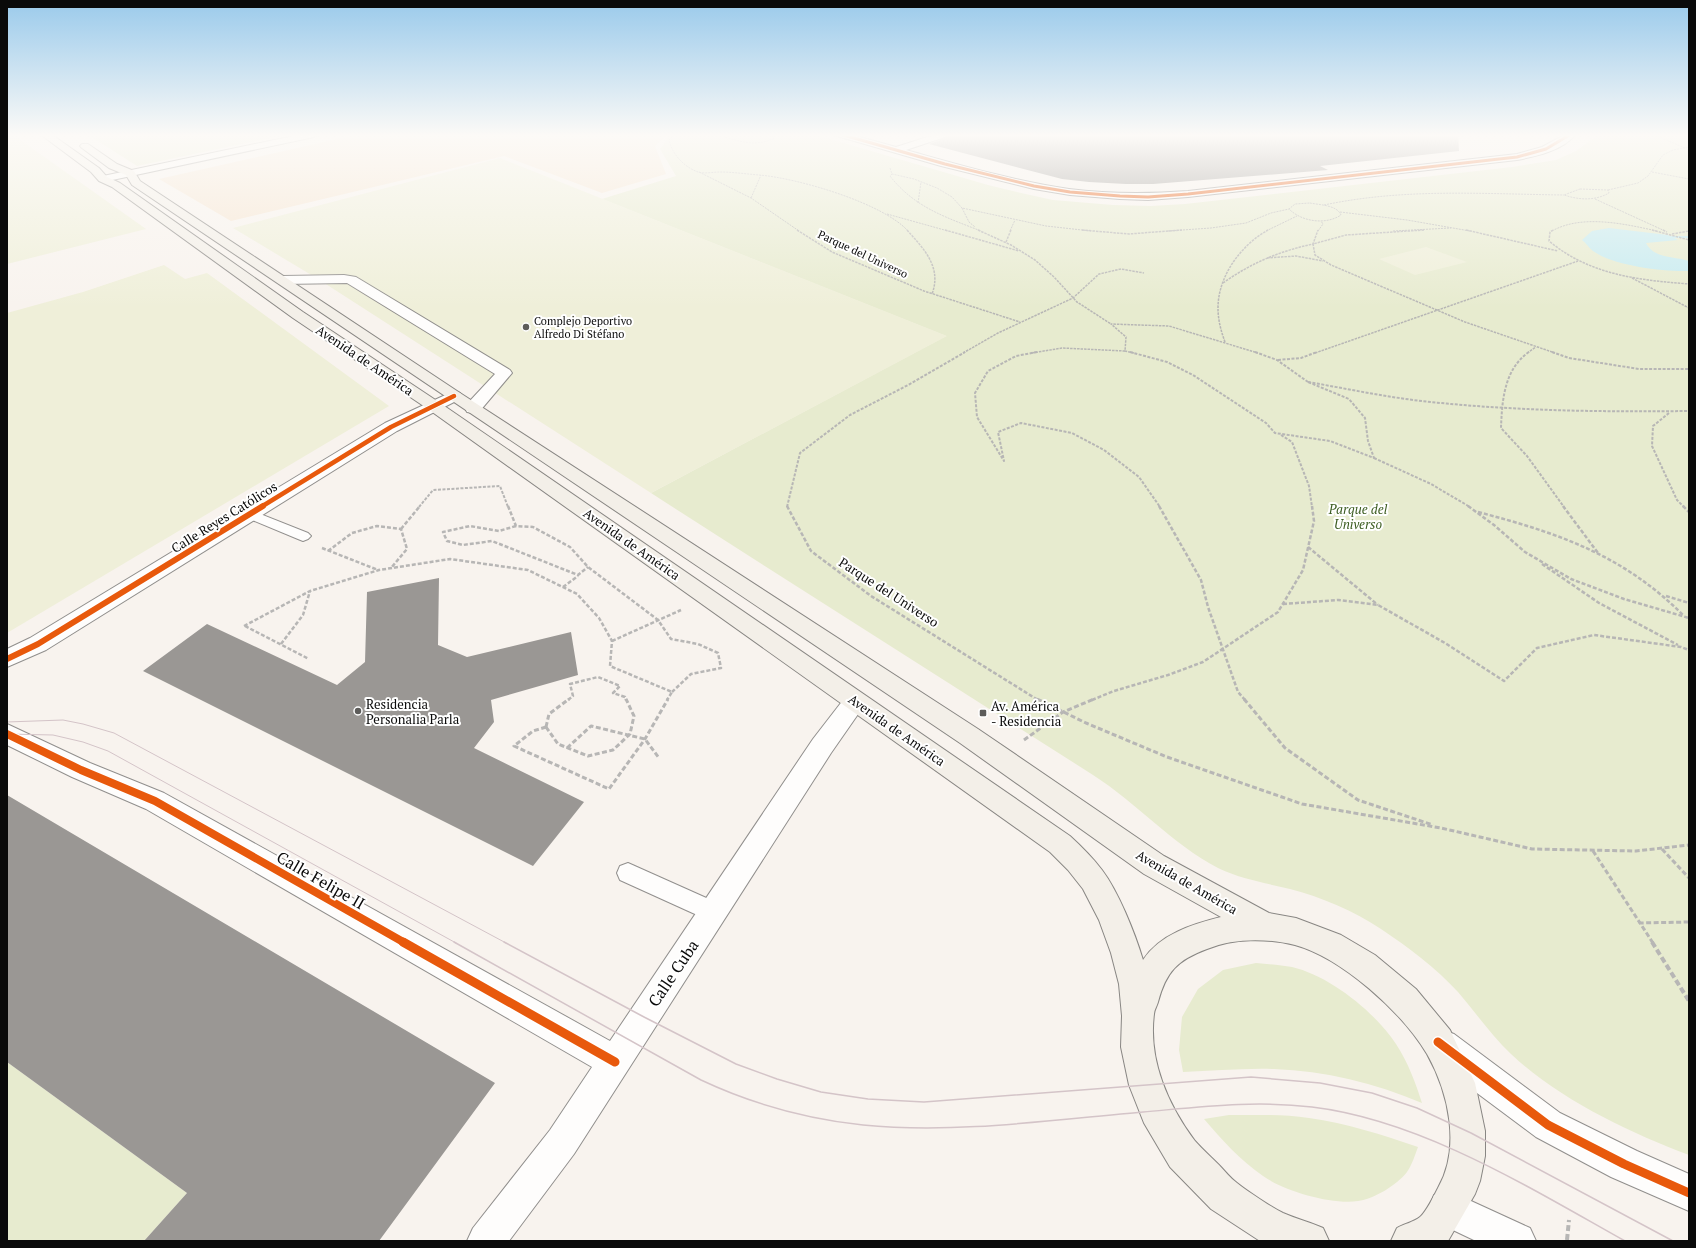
<svg xmlns="http://www.w3.org/2000/svg" width="1696" height="1248" font-family="'PT Serif',serif">
	<style>
		.green { fill: #e7ebcf }
		.sand { fill: #f6e5d1 }
		.pitch { fill: #efefd9 }
		.water { fill: #c6ebf0 }
		.lines { fill: none; stroke-linecap: round; stroke-linejoin: round }
		.stream { fill: #c6ebf0; fill-rule: evenodd }
		.building { fill: #9a9794 }
		.service-casing { stroke: #918f8d; stroke-width: 2 }
		.minor-casing { stroke: #918f8d; stroke-width: 2 }
		.tertiary-casing { stroke: #918f8d; stroke-width: 2 }
		.secondary-casing { stroke: #888683; stroke-width: 2 }
		.path-far5 { stroke: #b7b6b5; stroke-width: 1; stroke-dasharray: 2 1; stroke-linecap: butt }
		.path-far4 { stroke: #b7b6b5; stroke-width: 1.5; stroke-dasharray: 2.5 1; stroke-linecap: butt }
		.path-far3 { stroke: #b7b6b5; stroke-width: 2; stroke-dasharray: 3 1.5; stroke-linecap: butt }
		.path-far2 { stroke: #b7b6b5; stroke-width: 2.5; stroke-dasharray: 4 2; stroke-linecap: butt }
		.path-far1 { stroke: #b7b6b5; stroke-width: 3; stroke-dasharray: 5 2.5; stroke-linecap: butt }
		.path { stroke: #b7b6b5; stroke-width: 4; stroke-dasharray: 6 3; stroke-linecap: butt }
		.service { fill: #fefdfc; fill-rule: evenodd }
		.minor { fill: #fefdfc; fill-rule: evenodd }
		.tertiary { fill: #fefdfc; fill-rule: evenodd }
		.secondary { fill: #f3efe8; fill-rule: evenodd }
		.tram-far1 { stroke: #d4c4c8; stroke-width: 1 }
		.tram { stroke: #d4c4c8; stroke-width: 1.5 }
		.cycleway-far4-casing { stroke: #fff; stroke-width: 4 }
		.cycleway-far3-casing { stroke: #fff; stroke-width: 6 }
		.cycleway-far2-casing { stroke: #fff; stroke-width: 8 }
		.cycleway-far1-casing { stroke: #fff; stroke-width: 10 }
		.cycleway-casing { stroke: #fff; stroke-width: 12 }
		.cycleway-far4 { stroke: #e8590c; stroke-width: 3 }
		.cycleway-far3 { stroke: #e8590c; stroke-width: 4.5 }
		.cycleway-far2 { stroke: #e8590c; stroke-width: 6 }
		.cycleway-far1 { stroke: #e8590c; stroke-width: 8 }
		.cycleway { stroke: #e8590c; stroke-width: 9 }
		.poi-dot { fill: #5d5c5a; stroke: #fff; stroke-width: 1.5 }
		.labels { text-anchor: middle; dominant-baseline: central; stroke-width: 4; stroke-linejoin: round; paint-order: stroke }
		.far-street-label { font-size: 11px; fill: #0a0a0a; stroke: #fff }
		.far-poi-label { font-size: 11px; fill: #0a0a0a; stroke: #fff; text-anchor: start }
		.street-label { font-size: 13px; fill: #0a0a0a; stroke: #fff }
		.park-label { font-size: 13px; font-style: italic; fill: #3b5c20; stroke: #fff }
		.poi-label { font-size: 13px; fill: #0a0a0a; stroke: #fff; text-anchor: start }
		.near-street-label { font-size: 16px; fill: #0a0a0a; stroke: #fff }
	</style>
	<rect width="100%" height="100%" fill="#f8f3ee"/>
	<g class="green">
		<polygon points="87,134 281,134 284,135 137,166"/>
		<path d="M671,134H813L988,185L1021,193L1053,200L1113,205L1151,206L1185,204L1274,194L1512,167L1556,160L1576,151L1599,134H1689V1155C1628,1132 1559,1099 1511,1054C1491,1035 1476,1013 1458,992C1436,968 1408,947 1381,929C1354,911 1321,897 1290,889C1265,883 1241,879 1218,868C1172,844 1137,803 1093,775C946,681 798,588 651,493L946,336L602,199L676,176L660,149Z"/>
		<path d="M1256,963C1268,964 1281,965 1292,967C1330,976 1375,1012 1396,1044C1408,1062 1416,1084 1422,1103C1375,1083 1325,1071 1274,1069C1244,1068 1213,1071 1183,1072L1179,1050L1182,1017L1198,989L1223,970Z"/>
		<polygon points="7,1062 187,1193 144,1241 7,1241"/>
		<path d="M1229,1115C1256,1115 1282,1114 1309,1118C1347,1123 1382,1135 1418,1147C1415,1155 1412,1165 1407,1172C1397,1185 1374,1199 1358,1201C1332,1205 1284,1191 1263,1176C1240,1160 1222,1140 1204,1119Z"/>
	</g>
	<polygon class="sand" points="359,134 668,134 655,146 666,174 602,193 504,156 231,221 159,179"/>
	<g class="pitch">
		<polygon points="7,134 12,134 146,229 7,264"/>
		<polygon points="500,158 947,336 651,493 318,279 233,228"/>
		<polygon points="1426,247 1467,262 1415,275 1379,259"/>
		<polygon points="164,265 185,279 207,273 389,406 7,633 7,313 83,292"/>
	</g>
	<path class="water" d="M1609,228L1668,235L1678,240L1646,243C1654,259 1674,256 1689,261V271C1664,272 1614,266 1593,251C1589,248 1586,243 1582,240L1592,231Z"/>
	<g class="lines">
		<rect class="stream" x="1671" y="236" width="18" height="2"/>
	</g>
	<g class="building">
		<polygon points="950,134 1458,134 1459,151 1320,166 1328,170 1153,184 1126,184 1089,182 1062,179 929,144 948,137"/>
		<polygon points="439,578 438,645 467,657 571,632 578,675 491,700 494,722 474,748 584,802 533,866 143,671 207,624 337,685 365,662 367,592"/>
		<polygon points="7,795 495,1083 379,1241 144,1241 187,1193 7,1062"/>
	</g>
	<g class="lines">
		<defs>
			<g id="service">
				<polygon points="250,510 308,533 311,536 308,539 303,541 298,539 245,517 243,514 245,511"/>
				<polygon points="628,863 722,905 725,912 722,919 714,922 706,919 620,880 617,873 620,866"/>
			</g>
			<g id="minor">
				<polygon points="303,134 319,134 314,137 103,182 98,179 103,176"/>
				<path d="M835,134H849L896,147L937,134H949L948,136L906,150C960,165 1014,181 1069,189C1109,194 1148,194 1188,191L1517,154L1542,147L1566,134H1576C1562,151 1537,156 1517,160L1188,197L1148,200L1120,199L1070,195L1034,189L941,166L837,136Z"/>
				<polygon points="344,275 356,277 510,370 512,373 479,412 473,413 467,412 465,408 467,404 495,374 347,283 283,284 278,283 276,280 278,277 283,276"/>
				<polygon points="454,391 460,393 462,396 460,399 397,431 46,650 7,667 7,649 30,638 385,423"/>
				<polygon points="855,692 863,695 867,701 863,707 831,753 574,1154 509,1241 467,1241 473,1228 550,1130 592,1067 146,809 72,777 7,745 7,724 90,763 164,793 610,1041 813,739 847,695"/>
			</g>
			<g id="tertiary">
				<polygon points="1442,1030 1454,1034 1560,1113 1637,1151 1689,1174 1689,1211 1611,1177 1536,1137 1430,1058 1426,1046 1430,1034"/>
				<polygon points="1447,1190 1530,1228 1536,1241 1476,1241 1434,1221 1429,1208 1434,1195"/>
			</g>
			<path id="secondary" d="M40,134H51L99,168L107,177L120,183L303,312L440,403L1070,836C1081,846 1092,857 1102,870C1118,891 1135,933 1143,960C1160,934 1193,924 1221,917L1144,874L960,743L132,185L126,175L109,168L82,148L80,146L82,144H88L117,164L134,171L140,181L460,393L978,729L1164,856L1269,913L1296,918L1341,935L1375,955L1416,989L1450,1030L1475,1083L1485,1131V1156L1480,1181L1475,1194L1448,1241H1391L1397,1228C1404,1224 1414,1222 1420,1217C1426,1212 1434,1196 1438,1188C1461,1148 1449,1093 1427,1054C1402,1012 1342,958 1295,945C1266,938 1234,938 1207,949C1177,960 1166,972 1158,1002C1157,1006 1154,1010 1154,1014C1148,1060 1168,1105 1195,1141C1202,1149 1211,1157 1219,1165C1225,1171 1230,1178 1237,1183C1247,1191 1271,1207 1283,1213C1296,1219 1310,1222 1323,1228L1329,1241H1260L1211,1209L1170,1167L1144,1123L1129,1085L1121,1047L1122,1016L1119,984L1111,953L1099,920L1083,889L1068,870L1050,852L428,409L293,318L112,187L99,181L91,172Z"/>
		</defs>
		<use href="#service" class="service-casing"/>
		<use href="#minor" class="minor-casing"/>
		<use href="#tertiary" class="tertiary-casing"/>
		<use href="#secondary" class="secondary-casing"/>
		<g class="path-far5">
			<path d="M674,134L669,140C672,154 684,167 698,172C705,174 713,172 720,172C733,172 746,174 759,175C797,178 883,203 908,231"/>
			<path d="M714,134C734,139 754,149 774,138L769,134"/>
			<polyline points="809,134 819,137"/>
			<polyline points="1653,134 1689,150"/>
			<polyline points="890,168 892,174 914,179 937,188 952,197 962,208 1046,226 1091,231"/>
			<polyline points="699,172 751,198 799,231"/>
			<polyline points="1652,172 1689,179"/>
			<path d="M892,174L890,176C914,207 945,217 981,231"/>
			<path d="M1580,189L1608,190L1609,193C1595,201 1579,200 1564,195Z"/>
			<polyline points="1608,190 1638,183 1648,176 1663,155 1673,150 1689,147"/>
			<polyline points="751,198 761,175"/>
			<polyline points="1595,199 1665,231"/>
			<polyline points="918,203 921,182"/>
			<path d="M1310,203C1320,205 1337,205 1341,215C1326,225 1302,222 1289,209L1295,204Z"/>
			<path d="M1324,205C1405,188 1482,194 1564,195"/>
			<polyline points="962,208 969,222 975,227"/>
			<polyline points="1340,212 1407,220 1470,231"/>
			<polyline points="887,214 948,231"/>
			<polyline points="1010,231 1015,220"/>
			<polyline points="1168,231 1211,228 1246,223 1271,213 1289,209"/>
			<polyline points="1266,231 1297,216"/>
			<polyline points="1318,231 1323,224 1321,221"/>
			<polyline points="1393,231 1451,228"/>
			<path d="M1552,231C1582,214 1625,224 1657,231"/>
		</g>
		<g class="path-far4">
			<polyline points="797,230 832,252 924,291 1020,322"/>
			<path d="M907,230C924,249 942,267 932,294"/>
			<polyline points="945,230 1019,251"/>
			<polyline points="978,230 1011,245 1035,260 1054,277 1077,302 1111,324"/>
			<polyline points="1082,230 1129,234 1182,230"/>
			<polyline points="1424,230 1346,235 1313,244 1315,255 1331,265 1465,322 1555,353"/>
			<polyline points="1466,230 1558,251"/>
			<path d="M1553,230L1550,232L1549,241C1590,275 1638,280 1689,284"/>
			<polyline points="1652,230 1689,240"/>
			<polyline points="1663,230 1667,232"/>
			<polyline points="1672,234 1689,231"/>
			<polyline points="1006,242 1011,230"/>
			<polyline points="1267,258 1296,256 1323,261"/>
			<polyline points="1632,278 1689,308"/>
			<path d="M1223,283C1251,263 1280,251 1313,244L1318,230"/>
			<path d="M1225,342C1221,331 1218,320 1218,308C1218,276 1241,245 1268,230"/>
			<polyline points="963,353 998,333 1073,298 1099,274 1121,269 1144,273"/>
			<polyline points="1032,353 1062,348 1125,351"/>
			<polyline points="1134,353 1125,351 1126,337 1111,324 1169,326 1258,353"/>
			<polyline points="1315,353 1578,261"/>
			<polyline points="1527,353 1536,347"/>
		</g>
		<g class="path-far3">
			<polyline points="1037,352 1016,356 988,371 975,393 977,417 1004,461 998,432 1021,423 1072,433 1104,450 1139,477 1160,507"/>
			<polyline points="1130,352 1167,362 1193,375 1266,423 1275,433 1330,441 1374,458 1368,441 1365,418 1349,399 1308,382"/>
			<polyline points="1255,352 1277,360 1308,382"/>
			<path d="M1529,352C1504,369 1502,401 1501,428L1527,456L1564,507"/>
			<polyline points="1552,352 1569,358 1639,369 1689,369"/>
			<polyline points="1278,360 1301,358 1317,352"/>
			<path d="M1308,382C1349,389 1390,398 1431,402C1517,411 1603,412 1689,411"/>
			<polyline points="1669,413 1653,426 1652,446 1677,500 1684,507"/>
			<polyline points="1281,435 1292,442 1309,486 1312,507"/>
			<polyline points="1374,458 1431,484 1470,507"/>
			<polyline points="419,507 433,490 500,486 508,507"/>
			<polyline points="787,507 800,453 850,415 910,384 965,352"/>
		</g>
		<g class="path-far2">
			<polyline points="508,506 516,526 533,527 570,547 588,567 658,620 671,639 698,644 718,653 721,668 691,674 672,692"/>
			<polyline points="787,506 811,551 871,596 1038,700"/>
			<polyline points="1159,506 1201,580 1208,607 1238,692 1245,700"/>
			<polyline points="1468,506 1494,525 1525,552 1571,579 1624,599 1689,618"/>
			<polyline points="1563,506 1598,553"/>
			<polyline points="1683,506 1689,512"/>
			<path d="M1478,512C1558,533 1623,555 1683,615"/>
			<polyline points="516,526 499,531 470,526 443,532 447,541 463,545 492,541 578,575 588,567"/>
			<polyline points="401,529 420,506"/>
			<polyline points="1308,547 1378,605"/>
			<polyline points="322,548 378,570"/>
			<polyline points="328,551 352,533 377,526 401,529 407,549 391,568"/>
			<polyline points="1542,564 1599,603 1678,645"/>
			<polyline points="563,587 578,576"/>
			<polyline points="1666,596 1689,603"/>
			<polyline points="1283,604 1338,600 1378,605 1445,643 1504,681 1537,648 1594,635 1681,647 1689,650"/>
			<polyline points="244,626 310,591 379,570 450,559 528,570 577,594 599,618 612,641 610,666 672,692 667,700"/>
			<polyline points="245,626 309,659"/>
			<polyline points="612,641 681,610"/>
			<polyline points="281,644 303,615 310,591"/>
			<polyline points="568,700 573,696 570,684 598,677 620,686 613,693 625,697 626,700"/>
			<polyline points="1092,700 1114,691 1168,675 1203,662 1278,612 1303,570 1314,521 1312,506"/>
		</g>
		<g class="path-far1">
			<polyline points="1037,699 1086,723 1167,757 1302,804 1441,828 1532,849 1636,851 1689,845"/>
			<polyline points="1244,699 1285,748 1358,800 1433,825"/>
			<polyline points="546,727 558,744 588,756 613,750 630,734 634,716 626,699"/>
			<polyline points="546,727 533,731 514,746 609,789 645,739 668,699"/>
			<polyline points="546,727 549,714 569,699"/>
			<polyline points="1024,740 1063,712 1094,699"/>
			<polyline points="567,748 591,726 645,739 659,758"/>
			<polyline points="1662,849 1689,878"/>
			<polyline points="1593,851 1640,923"/>
			<polyline points="1653,943 1640,923 1689,922"/>
		</g>
		<g class="path">
			<polyline points="1652,942 1689,1001"/>
			<polyline points="1567,1240 1569,1220"/>
		</g>
		<use href="#service" class="service"/>
		<use href="#minor" class="minor"/>
		<use href="#tertiary" class="tertiary"/>
		<use href="#secondary" class="secondary"/>
		<g class="tram-far1">
			<polyline points="7,722 63,720 83,724 114,733 506,943"/>
			<polyline points="7,734 53,735 83,742 108,751 456,943"/>
		</g>
		<g class="tram">
			<path d="M454,942L701,1080C752,1104 807,1119 863,1125C955,1134 1052,1120 1143,1112C1200,1107 1254,1100 1312,1107C1421,1120 1530,1188 1625,1241"/>
			<polyline points="504,942 644,1017 736,1064 777,1079 821,1092 868,1099 924,1102 1251,1077 1320,1083 1372,1093 1417,1108 1471,1133 1673,1241"/>
		</g>
		<defs>
			<polyline id="cycleway-far4" points="840,134 945,164 1034,186 1070,192 1120,196 1148,197 1188,194 1517,157 1546,149 1571,134"/>
			<polyline id="cycleway-far3" points="261,507 391,427 454,396"/>
			<polyline id="cycleway-far2" points="7,659 38,644 263,506"/>
			<polyline id="cycleway-far1" points="7,734 81,770 155,801 405,943"/>
			<g id="cycleway">
				<polyline points="403,942 615,1062"/>
				<polyline points="1438,1042 1548,1125 1624,1164 1689,1193"/>
			</g>
		</defs>
		<use href="#cycleway-far4" class="cycleway-far4-casing"/>
		<use href="#cycleway-far3" class="cycleway-far3-casing"/>
		<use href="#cycleway-far2" class="cycleway-far2-casing"/>
		<use href="#cycleway-far1" class="cycleway-far1-casing"/>
		<use href="#cycleway" class="cycleway-casing"/>
		<use href="#cycleway-far4" class="cycleway-far4"/>
		<use href="#cycleway-far3" class="cycleway-far3"/>
		<use href="#cycleway-far2" class="cycleway-far2"/>
		<use href="#cycleway-far1" class="cycleway-far1"/>
		<use href="#cycleway" class="cycleway"/>
	</g>
	<linearGradient id="sky" x2="0" y2="1"><stop stop-color="#9acaeb"/><stop offset="0.44" stop-color="#fcfaf7"/><stop offset="1" stop-color="#fcfaf7" stop-opacity="0"/></linearGradient>
	<rect width="1696" height="308" fill="url(#sky)"/>
	<g class="poi-dot">
		<circle cx="526" cy="327" r="4"/>
		<circle cx="358" cy="711" r="4"/>
		<rect x="979" y="709" width="8" height="8" rx="2"/>
	</g>
	<g class="labels">
		<g class="far-street-label">
			<text transform="translate(863 254) rotate(25)">Parque del Universo</text>
		</g>
		<g class="far-poi-label">
			<text x="534" y="321">Complejo Deportivo<tspan x="534" dy="13">Alfredo Di Stéfano</tspan></text>
		</g>
		<g class="street-label">
			<text transform="translate(365 360) rotate(34)">Avenida de América</text>
			<text transform="translate(224 517) rotate(-32)">Calle Reyes Católicos</text>
			<text transform="translate(632 544) rotate(35)">Avenida de América</text>
			<text transform="translate(889 592) rotate(33)">Parque del Universo</text>
			<text transform="translate(897 730) rotate(35)">Avenida de América</text>
			<text transform="translate(1187 882) rotate(30)">Avenida de América</text>
		</g>
		<g class="park-label">
			<text x="1358" y="509">Parque del<tspan x="1358" dy="15">Universo</tspan></text>
		</g>
		<g class="poi-label">
			<text x="366" y="704">Residencia<tspan x="366" dy="15">Personalia Parla</tspan></text>
			<text x="991" y="706">Av. América<tspan x="991" dy="15">- Residencia</tspan></text>
		</g>
		<g class="near-street-label">
			<text transform="translate(321 880) rotate(30)">Calle Felipe II</text>
			<text transform="translate(673 973) rotate(-56)">Calle Cuba</text>
		</g>
	</g>
	<rect width="1696" height="1248" fill="none" stroke="#0a0a0a" stroke-width="16"/>
</svg>
